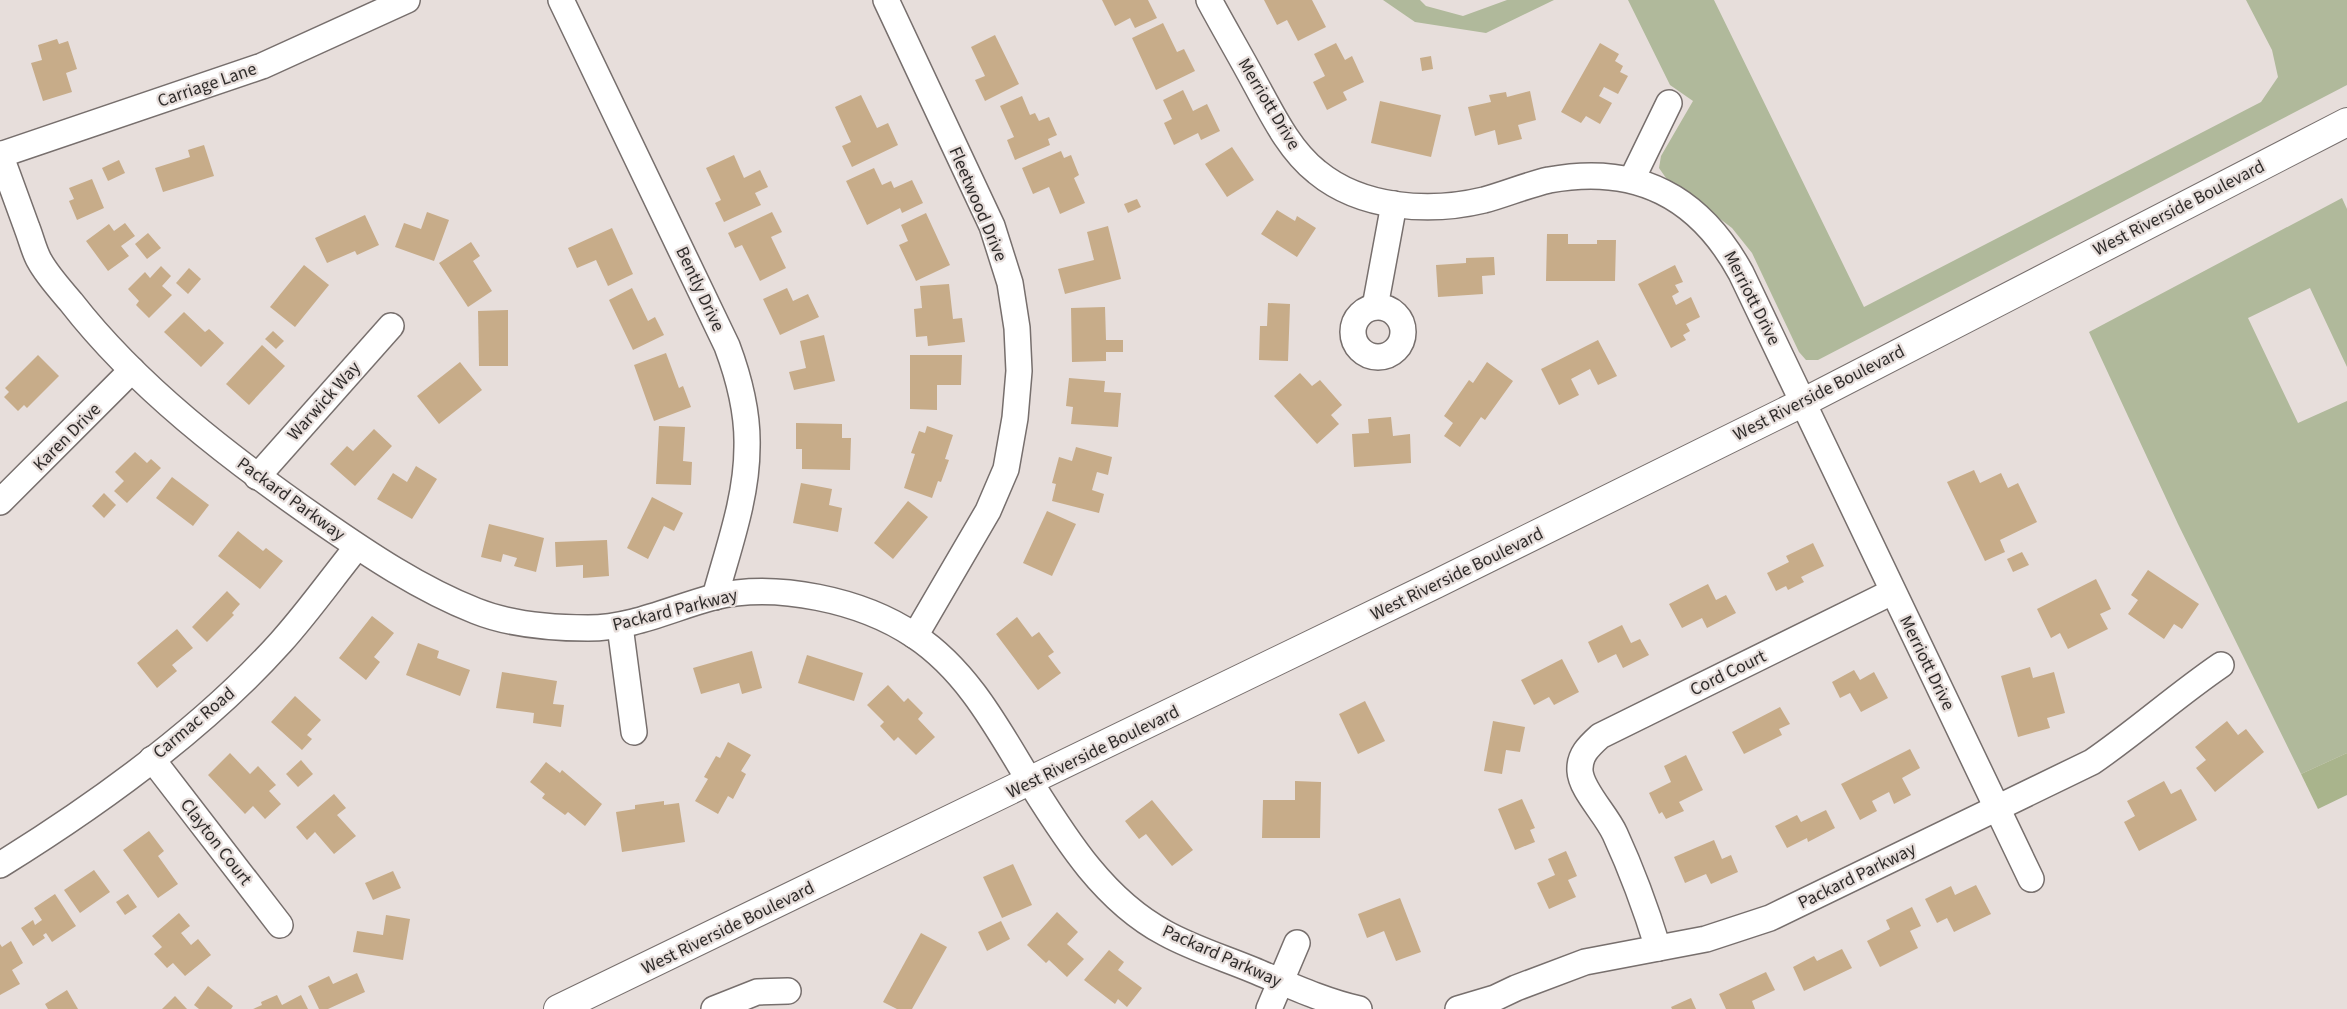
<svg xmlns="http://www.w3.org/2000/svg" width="2347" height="1009" font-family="'Source Sans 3',sans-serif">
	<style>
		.green { fill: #b0b99b }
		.forest { fill: #a9b48c }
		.building { fill: #c7ac89 }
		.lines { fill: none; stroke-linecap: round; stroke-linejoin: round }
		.minor-casing { stroke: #776f6d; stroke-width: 28 }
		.major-casing { stroke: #776f6d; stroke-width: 30 }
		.minor { stroke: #fff; stroke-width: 25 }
		.major { stroke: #fff; stroke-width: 28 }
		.labels { text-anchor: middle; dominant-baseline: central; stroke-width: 4.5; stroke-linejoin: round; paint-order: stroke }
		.street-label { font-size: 18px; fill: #2f2c2b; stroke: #e7dedb }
	</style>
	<rect width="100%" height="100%" fill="#e7dedb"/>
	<g class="green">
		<polygon points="1383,0 1420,0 1426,6 1463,16 1507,0 1554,0 1486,33 1415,22"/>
		<polygon points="1628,0 1714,0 1864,307 2261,102 2278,77 2272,50 2246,0 2347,0 2347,85 1818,360 1806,360 1799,352 1752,253 1732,228 1666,178 1659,168 1661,156 1693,101 1670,85"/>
		<polygon points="2342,198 2347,209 2347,367 2310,288 2248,318 2298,423 2347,401 2347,753 2301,774 2178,524 2089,332"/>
	</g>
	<polygon class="forest" points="2347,753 2347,795 2318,809 2301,774"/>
	<g class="building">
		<polygon points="1102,0 1148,0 1157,18 1135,28 1130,18 1115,26"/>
		<polygon points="1264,0 1312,0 1326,27 1298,41 1287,20 1277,25"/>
		<polygon points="1163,23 1177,52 1184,49 1195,71 1156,90 1132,38"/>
		<polygon points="995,35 1019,84 985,101 975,80 985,76 971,47"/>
		<polygon points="57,39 59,44 68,41 77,69 66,73 72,92 43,101 31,63 42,60 38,45"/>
		<polygon points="1336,43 1345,60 1352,56 1364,82 1343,92 1347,100 1327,110 1313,82 1325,76 1314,54"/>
		<polygon points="1600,43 1619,54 1615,61 1623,66 1620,72 1628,76 1618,94 1604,87 1599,96 1612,103 1600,124 1586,116 1581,123 1561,112"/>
		<polygon points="1431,56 1433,69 1422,71 1420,58"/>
		<polygon points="1183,90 1193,111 1207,104 1220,131 1201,140 1198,133 1174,145 1164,123 1172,119 1163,100"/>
		<polygon points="1530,91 1536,120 1518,125 1522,139 1498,145 1495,130 1475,136 1468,107 1491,102 1489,95 1506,92 1507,97"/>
		<polygon points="861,95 877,128 888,123 898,145 852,167 842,146 851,142 835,107"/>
		<polygon points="1022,96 1030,115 1035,113 1039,121 1049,117 1057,135 1048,139 1050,145 1015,160 1007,140 1014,137 1000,106"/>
		<polygon points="1380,101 1441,115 1431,157 1371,143"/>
		<polygon points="204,145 214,176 163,192 155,168 190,157 188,150"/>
		<polygon points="1232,147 1254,180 1227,197 1205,164"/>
		<polygon points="1061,151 1064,158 1071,155 1079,175 1074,178 1085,203 1060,214 1049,187 1033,194 1022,168"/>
		<polygon points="734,155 744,178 760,170 768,187 755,193 761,205 724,222 715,203 721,200 706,168"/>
		<polygon points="119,160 125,173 108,181 102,168"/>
		<polygon points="874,168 882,185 891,181 894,188 912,180 923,203 902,213 900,208 867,225 846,181"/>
		<polygon points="92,179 104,208 77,220 69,201 74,199 69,188"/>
		<polygon points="1137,199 1141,207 1128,213 1124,204"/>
		<polygon points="1277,210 1295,221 1297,216 1316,228 1297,257 1261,234"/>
		<polygon points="427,212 449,220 434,261 395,247 404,223 421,229"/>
		<polygon points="772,212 782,232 771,237 786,268 760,281 742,245 735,248 728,233"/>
		<polygon points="926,213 950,265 916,281 899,245 908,241 901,225"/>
		<polygon points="365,215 379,245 357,255 355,251 327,263 315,238"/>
		<polygon points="125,223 135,236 121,246 129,256 108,271 86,241 109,224 114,231"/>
		<polygon points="1108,226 1121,279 1065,294 1058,269 1094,260 1087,232"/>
		<polygon points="612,228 633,274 608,286 596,260 577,268 568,248"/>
		<polygon points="148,233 161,248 147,259 135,244"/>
		<polygon points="1547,234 1568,234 1568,244 1597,244 1597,240 1616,240 1615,281 1546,281"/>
		<polygon points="471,242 480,256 473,261 492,291 468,307 439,263"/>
		<polygon points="1494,257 1495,275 1482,276 1483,294 1438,297 1436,265 1466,263 1466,258"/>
		<polygon points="304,265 329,285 295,327 270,307"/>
		<polygon points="1675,265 1683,282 1675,285 1679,292 1672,296 1676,305 1691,297 1700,317 1686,324 1690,331 1683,335 1686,340 1671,348 1638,284"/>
		<polygon points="161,266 171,276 162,286 172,295 149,318 136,305 139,301 128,289 145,272 150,278"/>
		<polygon points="189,268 201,279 188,294 176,283"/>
		<polygon points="949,284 953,319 962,318 965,342 928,346 927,336 916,337 914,309 922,308 920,286"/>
		<polygon points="632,288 648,321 655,317 664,335 633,350 609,300"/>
		<polygon points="787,288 793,301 808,294 819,317 780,335 763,299"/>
		<polygon points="1268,303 1290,304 1288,361 1259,360 1260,326 1267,326"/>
		<polygon points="1105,307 1106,340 1123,340 1123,352 1106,352 1106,361 1072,362 1071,308"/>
		<polygon points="508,310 508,366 479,366 478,311"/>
		<polygon points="184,312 205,332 209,329 224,343 201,367 164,332"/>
		<polygon points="273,331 284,341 276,349 265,339"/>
		<polygon points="824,335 835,381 794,390 789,372 806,368 800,341"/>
		<polygon points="1598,340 1617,376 1598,385 1590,369 1571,379 1579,395 1559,405 1541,369"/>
		<polygon points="262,345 285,366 249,405 226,384"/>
		<polygon points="666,353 679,388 683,386 691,407 654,421 634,365"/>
		<polygon points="38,355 59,376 27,408 24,405 18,411 4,397 9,392 5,388"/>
		<polygon points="910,355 962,355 961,385 937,385 937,410 910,409"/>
		<polygon points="460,362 482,390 439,424 417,396"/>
		<polygon points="1487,362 1513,381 1485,420 1481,417 1460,447 1444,436 1453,423 1444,416 1469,380 1473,383"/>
		<polygon points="1300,373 1312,386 1320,380 1342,405 1331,415 1339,424 1317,444 1274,396"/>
		<polygon points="1069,378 1105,381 1104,392 1121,393 1118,427 1071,424 1073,407 1066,406"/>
		<polygon points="1391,417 1393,436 1410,434 1411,463 1354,467 1352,434 1369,433 1368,419"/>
		<polygon points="796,423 842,424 842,438 851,438 850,470 802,469 802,449 796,449"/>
		<polygon points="659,426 685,427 683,461 692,462 691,485 656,484"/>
		<polygon points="927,426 953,435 945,459 949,460 941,482 938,481 932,498 904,488 915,454 911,453 919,431 925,433"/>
		<polygon points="374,429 392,446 355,486 330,464 347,446 353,451"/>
		<polygon points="1076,447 1112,457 1108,475 1097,472 1092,490 1104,494 1099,513 1052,501 1056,484 1052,483 1059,457 1072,461"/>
		<polygon points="135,452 147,463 151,459 161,468 127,503 114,491 124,481 115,472"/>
		<polygon points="416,466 437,479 412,519 377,499 393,473 407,482"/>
		<polygon points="1974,470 1980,483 2001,473 2008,488 2018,483 2037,522 2000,540 2005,552 1985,561 1947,482"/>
		<polygon points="172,477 209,505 193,526 156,498"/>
		<polygon points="801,483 832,489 829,505 842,508 838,532 793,523"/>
		<polygon points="104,493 116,505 104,518 92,506"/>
		<polygon points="652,497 683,513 674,531 664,526 648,559 627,548"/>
		<polygon points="908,501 928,517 893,559 874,543"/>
		<polygon points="1047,511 1076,524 1052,576 1023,563"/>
		<polygon points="489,524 544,538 536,572 514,566 517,558 503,554 501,562 481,557"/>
		<polygon points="238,531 263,551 266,548 283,561 260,589 218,556"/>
		<polygon points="607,540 609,576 583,578 583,565 556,567 555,542"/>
		<polygon points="1813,543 1824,566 1801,577 1804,582 1788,590 1786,586 1776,591 1767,573 1789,562 1786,556"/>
		<polygon points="2022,552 2029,565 2013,572 2007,559"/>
		<polygon points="2148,570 2199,604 2182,629 2174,624 2164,639 2128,614 2138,600 2131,595"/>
		<polygon points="2096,579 2111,609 2100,614 2108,629 2068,649 2060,633 2051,638 2037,609"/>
		<polygon points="1708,584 1716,600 1726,595 1736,613 1707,628 1702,618 1682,628 1669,604"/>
		<polygon points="227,591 240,604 232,613 234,615 207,642 192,627"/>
		<polygon points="372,616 394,633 374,657 380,662 366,680 339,658"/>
		<polygon points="1017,617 1032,637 1039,632 1054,652 1048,656 1061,673 1038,690 996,634"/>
		<polygon points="1622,625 1631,643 1640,639 1649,655 1623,668 1616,654 1598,663 1588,642"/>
		<polygon points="177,629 193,648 172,665 177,671 157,688 137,663"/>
		<polygon points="418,643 439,651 437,658 470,670 460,696 406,675"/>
		<polygon points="752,651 762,688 742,694 739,683 701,694 693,668"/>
		<polygon points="807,655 863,673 854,701 798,683"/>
		<polygon points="1562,659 1579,692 1554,705 1549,697 1534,705 1521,680"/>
		<polygon points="2030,667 2033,678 2054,672 2065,713 2047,718 2050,728 2018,737 2001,676"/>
		<polygon points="1854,670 1860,680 1874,672 1888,698 1861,712 1850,693 1840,698 1832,682"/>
		<polygon points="502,672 557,681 553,704 564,705 561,727 533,723 534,713 496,708"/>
		<polygon points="888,685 904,702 908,698 923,713 918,719 935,737 916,755 898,737 894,741 880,726 884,722 867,705"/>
		<polygon points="295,696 321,720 307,735 312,739 302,750 271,722"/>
		<polygon points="1365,701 1385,741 1358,754 1339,714"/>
		<polygon points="1780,707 1790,724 1779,729 1782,735 1744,754 1732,732"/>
		<polygon points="1493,721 1525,727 1520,752 1506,750 1502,774 1484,771"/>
		<polygon points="2227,721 2238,735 2246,729 2264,752 2215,792 2196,768 2206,760 2195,747"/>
		<polygon points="728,742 751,755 741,771 746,774 733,799 728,796 718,814 695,801 708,779 704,777 716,756 720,758"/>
		<polygon points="1910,749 1920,768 1902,778 1911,795 1894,804 1889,792 1872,801 1877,811 1860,820 1841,784"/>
		<polygon points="230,753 250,774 258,766 276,785 269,791 281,804 265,819 253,806 245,814 208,775"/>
		<polygon points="1686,755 1703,790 1679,802 1684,811 1666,819 1662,812 1659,814 1649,793 1671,782 1664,766"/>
		<polygon points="301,760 313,774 298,787 286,774"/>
		<polygon points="546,762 560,773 562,770 602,804 585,826 568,812 565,815 542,798 545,794 530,782"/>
		<polygon points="1295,781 1321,782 1320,838 1262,838 1263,800 1295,800"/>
		<polygon points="2164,781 2171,794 2181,789 2197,820 2139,851 2124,822 2135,816 2127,801"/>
		<polygon points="334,794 346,808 337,815 356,836 334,854 315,832 307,840 296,827"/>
		<polygon points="1522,799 1535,828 1530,830 1535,842 1515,850 1498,809"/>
		<polygon points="1152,800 1193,850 1172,866 1146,834 1139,839 1125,821"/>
		<polygon points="664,801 664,805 679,803 685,842 622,852 616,812 635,809 635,805"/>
		<polygon points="1826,810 1835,828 1808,842 1807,838 1787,848 1775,826 1797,815 1801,822"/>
		<polygon points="149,831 164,851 158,856 178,884 158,898 123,850"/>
		<polygon points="1714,840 1722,859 1731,855 1738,872 1711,884 1706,874 1685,883 1674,857"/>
		<polygon points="1566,851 1577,876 1568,880 1576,897 1549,909 1537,883 1555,875 1548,859"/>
		<polygon points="1013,864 1032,905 1002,918 983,877"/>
		<polygon points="94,870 110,892 80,913 64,890"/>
		<polygon points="393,871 401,888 373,900 365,883"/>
		<polygon points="1976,885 1991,914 1954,932 1947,918 1937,923 1925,899 1951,886 1955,895"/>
		<polygon points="55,894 76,926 52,942 46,933 43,935 45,938 33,946 21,928 33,920 35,925 42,920 34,908"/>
		<polygon points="128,894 137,907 125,915 116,902"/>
		<polygon points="1400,898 1421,952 1396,961 1384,931 1367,938 1358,914"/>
		<polygon points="1912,907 1921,926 1910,931 1918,948 1880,967 1867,941 1890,929 1886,920"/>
		<polygon points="1057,912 1078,932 1067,944 1084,959 1067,977 1049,960 1046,963 1027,945"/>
		<polygon points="179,913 190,926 181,933 191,945 198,939 211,955 185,976 173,963 167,968 154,954 162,947 152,936"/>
		<polygon points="386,915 410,919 403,960 353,952 357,931 383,935"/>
		<polygon points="1001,921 1010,939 987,951 978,932"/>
		<polygon points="921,933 947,947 912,1009 897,1009 883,1002"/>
		<polygon points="11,941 23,963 12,970 20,984 0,995 0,944 2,947"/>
		<polygon points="1842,949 1852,968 1804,991 1793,967 1814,956 1817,961"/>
		<polygon points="1109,950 1124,962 1118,970 1142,988 1127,1007 1118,999 1115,1004 1084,980"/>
		<polygon points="1766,972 1775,990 1752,1001 1755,1009 1726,1009 1719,994"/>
		<polygon points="357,973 365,992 328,1009 319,1009 308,986 329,976 333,984"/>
		<polygon points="208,986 233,1006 231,1009 199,1009 194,1005"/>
		<polygon points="67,990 78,1009 48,1009 45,1004"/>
		<polygon points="277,995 282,1005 301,995 308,1009 253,1009 262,1005 261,1002"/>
		<polygon points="175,996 187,1009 162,1009"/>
		<polygon points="1691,998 1696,1009 1672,1009 1671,1007"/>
	</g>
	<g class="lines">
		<defs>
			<g id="minor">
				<path d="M561,0L727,346C739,378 748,412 747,447C747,498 728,549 715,597"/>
				<polyline points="886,0 992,226 1010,283 1017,328 1019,371 1015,418 1006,469 988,511 915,636"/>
				<path d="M1209,0C1224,28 1240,55 1255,83C1272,114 1289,150 1317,172C1362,209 1430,213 1484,200C1506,194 1527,185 1549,180C1636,164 1699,196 1741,273L2031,879"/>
				<path d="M0,154C9,179 18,203 27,228C31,238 34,251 39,260C47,275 60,289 71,302C137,387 230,458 319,520C368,554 420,589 476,611C511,625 552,628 588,628C633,628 672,608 714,597C776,582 862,600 915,636C969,672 999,731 1032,785C1067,841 1105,901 1165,933C1192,948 1224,958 1253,970C1287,984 1323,1001 1359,1009"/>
				<polyline points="0,155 262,66 407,0"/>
				<polyline points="1632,179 1669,103"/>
				<circle cx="1378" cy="332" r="25"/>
				<polyline points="1375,307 1394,204"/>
				<polyline points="257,477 391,326"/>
				<polyline points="0,502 132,370"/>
				<polyline points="620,626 634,732"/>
				<polyline points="152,759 280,925"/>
				<path d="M0,865C100,803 203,729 281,642C308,612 332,578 357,547"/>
				<path d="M1658,948C1646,909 1632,871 1615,834C1606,814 1581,790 1580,771C1579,755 1589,746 1600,736L1892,592"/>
				<polyline points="714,1009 757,992 788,991"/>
				<polyline points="1269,1009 1297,943"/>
				<path d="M1458,1009L1495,998L1516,988L1585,962L1706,939L1770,918L2092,762C2137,731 2177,695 2221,665"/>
			</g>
			<polyline id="major" points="558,1009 1436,584 1804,402 2347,122"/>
		</defs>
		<use href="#minor" class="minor-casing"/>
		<use href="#major" class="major-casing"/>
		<use href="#minor" class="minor"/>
		<use href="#major" class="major"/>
	</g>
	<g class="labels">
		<g class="street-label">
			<text transform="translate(207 85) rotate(-19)">Carriage Lane</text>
			<text transform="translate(1269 104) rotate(59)">Merriott Drive</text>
			<text transform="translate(978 204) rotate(67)">Fleetwood Drive</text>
			<text transform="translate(2179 208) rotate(-27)">West Riverside Boulevard</text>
			<text transform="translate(700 289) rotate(65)">Bently Drive</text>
			<text transform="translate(1752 298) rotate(63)">Merriott Drive</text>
			<text transform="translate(1819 393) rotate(-27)">West Riverside Boulevard</text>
			<text transform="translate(324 401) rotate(-48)">Warwick Way</text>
			<text transform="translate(67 437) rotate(-45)">Karen Drive</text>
			<text transform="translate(291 499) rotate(36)">Packard Parkway</text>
			<text transform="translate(1457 574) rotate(-26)">West Riverside Boulevard</text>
			<text transform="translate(675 610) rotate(-14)">Packard Parkway</text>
			<text transform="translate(1927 663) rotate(64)">Merriott Drive</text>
			<text transform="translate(1728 673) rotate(-26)">Cord Court</text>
			<text transform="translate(194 723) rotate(-40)">Carmac Road</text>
			<text transform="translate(1093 752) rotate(-26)">West Riverside Boulevard</text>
			<text transform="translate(216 842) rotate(52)">Clayton Court</text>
			<text transform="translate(1857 876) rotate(-26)">Packard Parkway</text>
			<text transform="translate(728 928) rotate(-26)">West Riverside Boulevard</text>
			<text transform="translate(1222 956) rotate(24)">Packard Parkway</text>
		</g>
	</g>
</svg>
